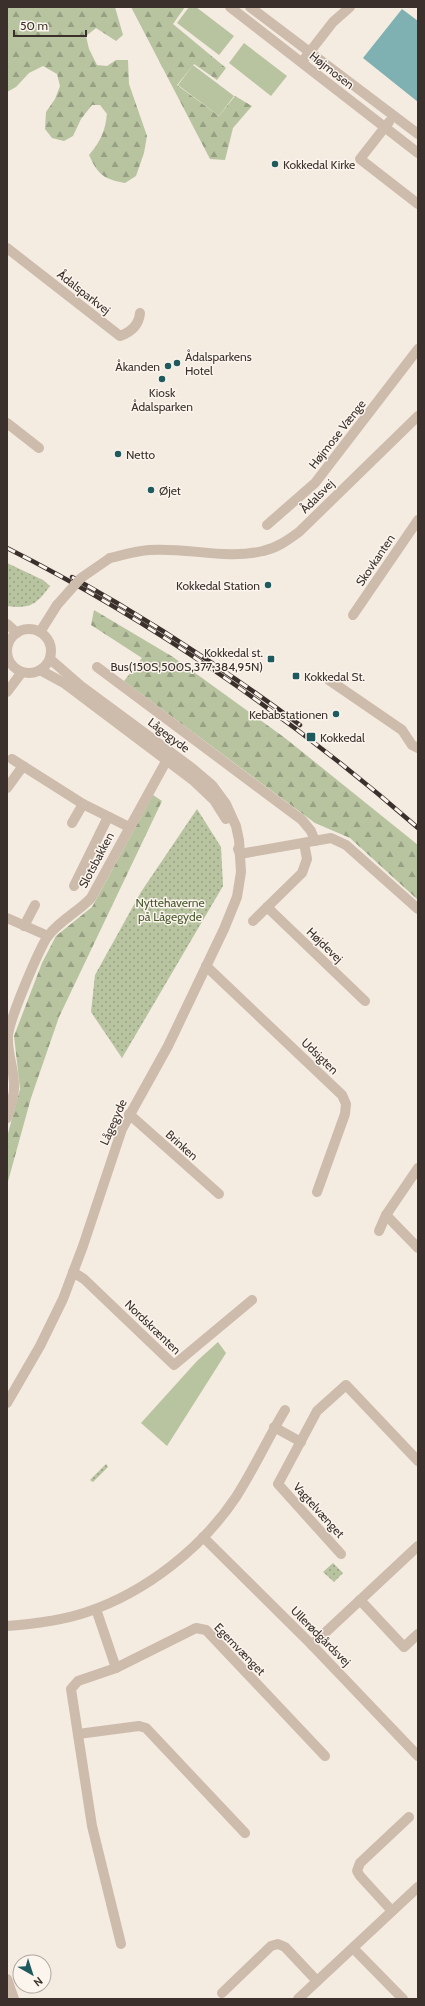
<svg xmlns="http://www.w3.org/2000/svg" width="425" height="2006" font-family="Cabin,sans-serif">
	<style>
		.green { fill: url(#green-dots) }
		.forest { fill: url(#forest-firs) }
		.pitch { fill: #b8c4a0 }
		.water { fill: #7fb0b2 }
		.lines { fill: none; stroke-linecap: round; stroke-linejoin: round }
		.minor { stroke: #cdbbac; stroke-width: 10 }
		.rail-casing { stroke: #3b302b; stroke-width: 4.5 }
		.rail { stroke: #fbf5ee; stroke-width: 3; stroke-dasharray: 9; stroke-linecap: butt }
		.minor-bridge { stroke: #cdbbac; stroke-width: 10 }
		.poi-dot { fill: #1f5a5e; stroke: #fbf5ee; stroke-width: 1.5 }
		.labels { text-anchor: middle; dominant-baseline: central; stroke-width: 3; stroke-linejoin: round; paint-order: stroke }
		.street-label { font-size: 12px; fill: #3b302b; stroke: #fbf5ee }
		.poi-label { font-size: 12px; fill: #3b302b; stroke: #fbf5ee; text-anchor: start }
		.park-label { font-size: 12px; fill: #4a5a2e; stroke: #fbf5ee }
	</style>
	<defs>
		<pattern id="green-dots" width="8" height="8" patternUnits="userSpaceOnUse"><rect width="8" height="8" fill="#b8c4a0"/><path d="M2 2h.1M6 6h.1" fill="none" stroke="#97a083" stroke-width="1.8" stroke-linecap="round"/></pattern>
		<pattern id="forest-firs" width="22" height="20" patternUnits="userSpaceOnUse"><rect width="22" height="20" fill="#b8c4a0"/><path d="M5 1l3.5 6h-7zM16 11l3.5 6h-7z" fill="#97a083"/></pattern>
	</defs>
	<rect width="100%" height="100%" fill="#f4ebe1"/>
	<g class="green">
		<path d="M7,563L43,580L50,586C36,605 30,609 7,606Z"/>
		<polygon points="197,809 221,847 223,886 122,1058 91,1012 95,975 141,892"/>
		<polygon points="106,1464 108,1467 93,1482 90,1480"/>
		<polygon points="333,1563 343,1573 334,1582 323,1572"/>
	</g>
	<g class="forest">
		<path d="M7,7H115L123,35L116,41L96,28L86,36L89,49L97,65L107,66L116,60H128L129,84L147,136L144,153L136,176L125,183C104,179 98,175 89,155C100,142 105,132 107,114L100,105H92L81,119L73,136L64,141L52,138L45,129L46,112L55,99L60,86L57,74L43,66L29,73L16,87L7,92Z"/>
		<polygon points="131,7 185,7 173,24 226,68 217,80 194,64 177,85 219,116 235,96 252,106 233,128 225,160 210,159"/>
		<polygon points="94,610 173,657 285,738 418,845 418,900 350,838 315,823 124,681 142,658 91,625"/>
		<polygon points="153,795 162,801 59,1017 31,1098 7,1185 7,1137 20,1089 14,1036 42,963 56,936 92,907"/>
	</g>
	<g class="pitch">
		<polygon points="189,7 196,7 234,36 219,55 177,23"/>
		<polygon points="244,43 287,76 271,96 229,63"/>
		<polygon points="193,65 234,96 219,116 178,85"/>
		<polygon points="218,1342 226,1353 167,1446 141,1423 197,1361"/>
	</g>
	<polygon class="water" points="402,9 418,21 418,102 363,58"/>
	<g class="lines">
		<g class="minor">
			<polyline points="230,7 418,153"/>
			<polyline points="250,7 418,134"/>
			<polyline points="305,58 333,22 350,7"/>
			<polyline points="389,122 360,159 418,204"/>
			<path d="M7,248L120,336C131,332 139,325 140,313"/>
			<polyline points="7,423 39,448"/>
			<polyline points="267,525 315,483 418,349"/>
			<path d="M110,558C123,555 136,551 149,550C187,547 226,560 263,551C277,548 288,540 299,532L418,416"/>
			<polyline points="353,615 418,520"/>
			<polyline points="7,624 17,633"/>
			<circle cx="29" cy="651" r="22"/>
			<polyline points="40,632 57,605"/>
			<polyline points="97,667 302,820 311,831 315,841"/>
			<polyline points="40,670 64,683 194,781 214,800 226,819"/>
			<polyline points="329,680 402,730 412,745 418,748"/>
			<polyline points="7,692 22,672"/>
			<polyline points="12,759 83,804 129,827"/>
			<polyline points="7,788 23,766"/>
			<polyline points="72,823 83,804"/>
			<polyline points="238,849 240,854 331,838 346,845 418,909"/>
			<polyline points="74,886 108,817"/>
			<polyline points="267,907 365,1001"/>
			<polyline points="7,918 48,936"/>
			<polyline points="253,921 302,873 307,859 304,843"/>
			<polyline points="24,926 35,905"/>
			<polyline points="206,966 342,1095 346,1104 345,1114 317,1192"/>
			<polyline points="129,1114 219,1194"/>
			<path d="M7,1118C10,1108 14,1098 14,1088C15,1071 7,1054 8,1037C8,1022 39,949 48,936C60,920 78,912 91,898L169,756"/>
			<polyline points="386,1215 418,1248"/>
			<polyline points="379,1231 386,1215 418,1168"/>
			<polyline points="73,1272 84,1279 174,1365 252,1300"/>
			<polyline points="7,1403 40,1346 63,1299 83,1246 122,1129 168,1046 224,929 237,897 241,872 239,840 236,826 226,804 212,785 192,768 81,686 50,659"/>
			<polyline points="274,1427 301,1442"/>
			<polyline points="203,1537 312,1645 418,1756"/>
			<polyline points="341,1554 278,1484 317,1411 346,1385 418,1461"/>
			<polyline points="360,1600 404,1647 418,1634"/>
			<polyline points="96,1609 116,1668 196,1628 206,1630 325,1756"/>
			<path d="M7,1626C34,1624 61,1621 87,1612C146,1592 202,1548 236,1497C254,1469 268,1438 285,1410"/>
			<polyline points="312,1645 418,1546"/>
			<polyline points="116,1668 78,1681 71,1689 92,1826 121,1944"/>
			<polyline points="78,1734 139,1726 146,1728 245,1833"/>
			<polyline points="392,1911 360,1876 357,1871 360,1863 409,1817"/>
			<polyline points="353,1948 403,1999"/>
			<polyline points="7,1979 14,1999"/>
			<polyline points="222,1993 271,1946 278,1944 285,1947 317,1981"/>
			<polyline points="298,1999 418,1887"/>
		</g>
		<defs>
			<g id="rail">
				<path d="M7,548C152,621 296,721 418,828"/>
				<path d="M72,577C151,621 227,671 300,725"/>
			</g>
		</defs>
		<use href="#rail" class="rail-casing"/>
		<use href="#rail" class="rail"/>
		<polyline class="minor-bridge" points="57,605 81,578 110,558"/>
	</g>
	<g class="poi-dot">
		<circle cx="275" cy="164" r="4"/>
		<circle cx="177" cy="363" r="4"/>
		<circle cx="168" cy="366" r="4"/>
		<circle cx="162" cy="379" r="4"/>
		<circle cx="118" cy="454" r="4"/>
		<circle cx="151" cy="490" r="4"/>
		<circle cx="268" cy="585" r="4"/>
		<rect x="267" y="655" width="8" height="8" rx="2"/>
		<rect x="292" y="672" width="8" height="8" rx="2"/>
		<circle cx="336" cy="714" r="4"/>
		<rect x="306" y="732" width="10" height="10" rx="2"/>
	</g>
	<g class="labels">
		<g class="street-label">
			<text transform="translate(332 70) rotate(38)">Højmosen</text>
			<text transform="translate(84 292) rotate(38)">Ådalsparkvej</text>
			<text transform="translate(337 434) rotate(-52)">Højmose Vænge</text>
			<text transform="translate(317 496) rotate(-45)">Ådalsvej</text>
			<text transform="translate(375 560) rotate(-56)">Skovkanten</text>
			<text transform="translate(169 735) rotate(37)">Lågegyde</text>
			<text transform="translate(96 860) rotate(-62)">Slotsbakken</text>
			<text transform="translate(325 945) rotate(44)">Højdevej</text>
			<text transform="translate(320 1056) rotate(44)">Udsigten</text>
			<text transform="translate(113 1122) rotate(-66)">Lågegyde</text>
			<text transform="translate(182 1145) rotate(42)">Brinken</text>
			<text transform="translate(153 1327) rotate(44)">Nordskrænten</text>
			<text transform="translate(319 1510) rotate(48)">Vagtelvænget</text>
			<text transform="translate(321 1636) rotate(45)">Ullerødgårdsvej</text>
			<text transform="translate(240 1649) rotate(46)">Egernvænget</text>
		</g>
		<g class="poi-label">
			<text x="283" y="164">Kokkedal Kirke</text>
			<text x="185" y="356">Ådalsparkens<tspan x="185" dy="14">Hotel</tspan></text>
			<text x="160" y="366" text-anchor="end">Åkanden</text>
			<text x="162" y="392" text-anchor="middle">Kiosk<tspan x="162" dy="14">Ådalsparken</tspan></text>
			<text x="126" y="454">Netto</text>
			<text x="159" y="490">Øjet</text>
			<text x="260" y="585" text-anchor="end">Kokkedal Station</text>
			<text x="263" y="652" text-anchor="end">Kokkedal st.<tspan x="263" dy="14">Bus(150S,500S,377,384,95N)</tspan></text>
			<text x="304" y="676">Kokkedal St.</text>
			<text x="328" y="714" text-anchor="end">Kebabstationen</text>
			<text x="320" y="737">Kokkedal</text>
		</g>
		<g class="park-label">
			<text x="170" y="902">Nyttehaverne<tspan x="170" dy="14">på Lågegyde</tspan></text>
		</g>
	</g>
	<rect width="425" height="2006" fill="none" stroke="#3b302b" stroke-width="16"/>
	<g transform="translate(32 1974) rotate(141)"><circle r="19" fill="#fbf5ee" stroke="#aea6a0"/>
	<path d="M0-3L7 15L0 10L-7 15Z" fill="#1f5a5e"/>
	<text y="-6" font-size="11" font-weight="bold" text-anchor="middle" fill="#3b302b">N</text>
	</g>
	<path d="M14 30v6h72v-6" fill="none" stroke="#3b302b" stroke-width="2"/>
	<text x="20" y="30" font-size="12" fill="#3b302b" stroke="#fbf5ee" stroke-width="3" paint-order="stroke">50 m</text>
</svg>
